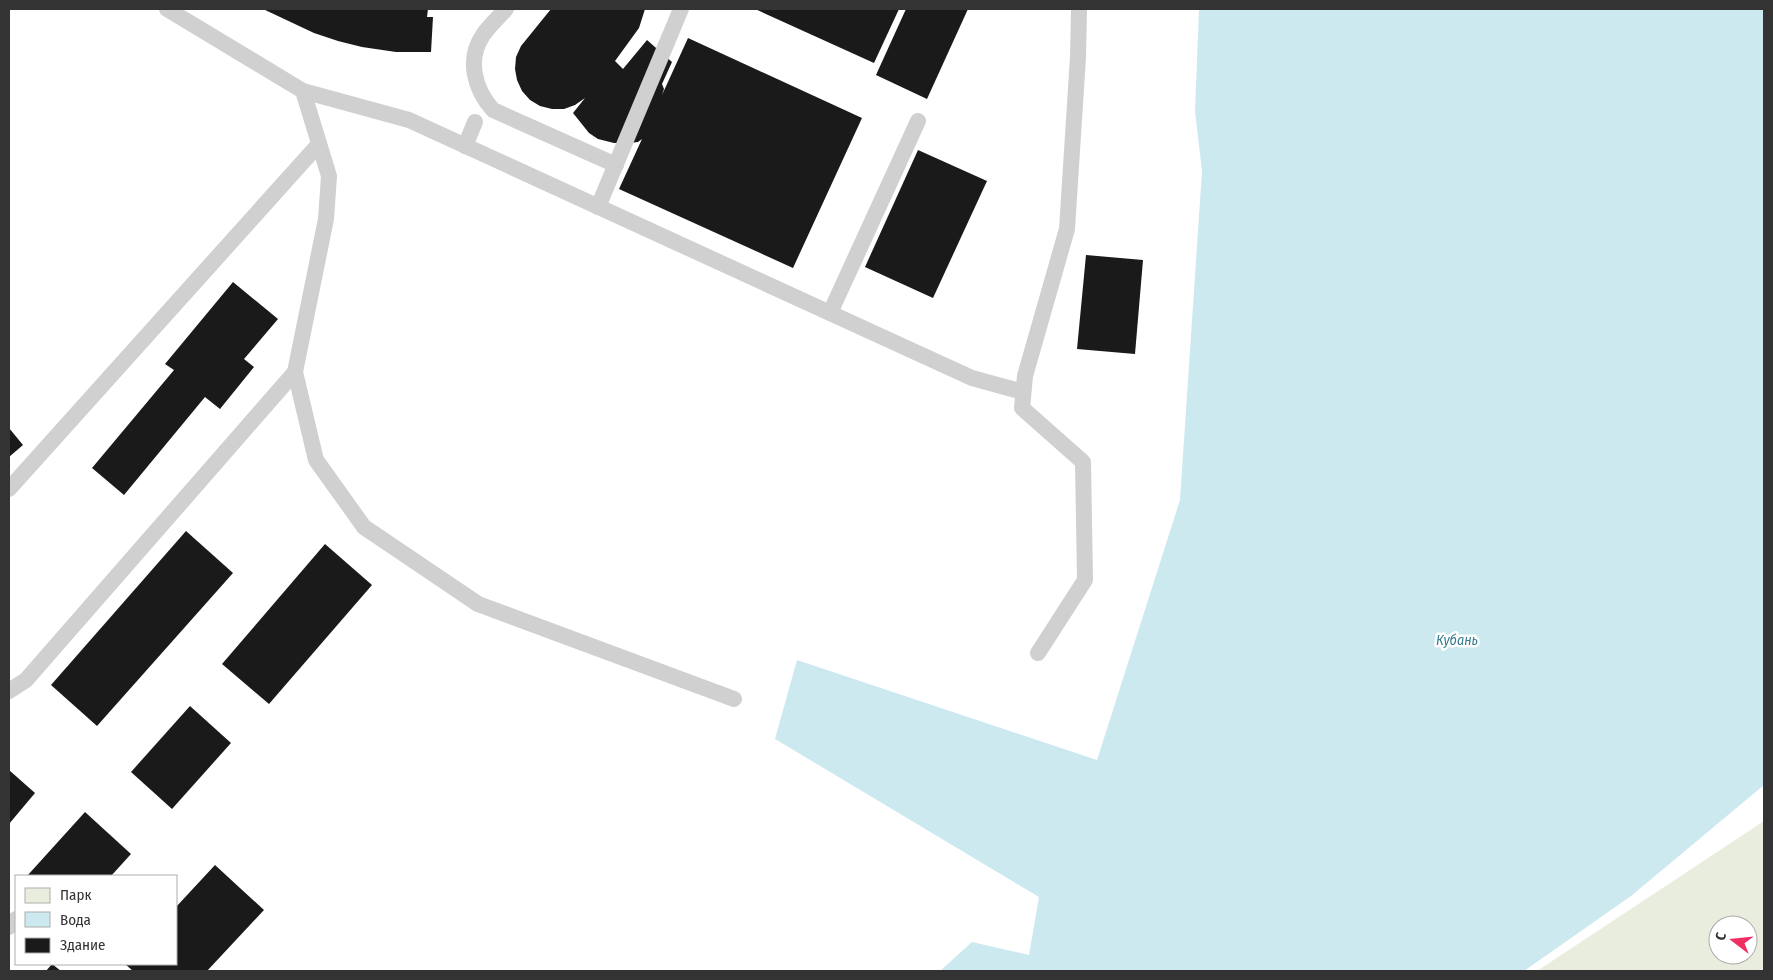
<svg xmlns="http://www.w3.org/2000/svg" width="1773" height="980" font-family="'Fira Sans Condensed',sans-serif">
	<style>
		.green { fill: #e9edde; fill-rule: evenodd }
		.water { fill: #cce9f0 }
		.building { fill: #1a1a1a }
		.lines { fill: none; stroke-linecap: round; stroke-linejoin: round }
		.lane { stroke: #d0d0d0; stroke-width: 16 }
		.labels { text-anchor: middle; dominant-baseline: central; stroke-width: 5; stroke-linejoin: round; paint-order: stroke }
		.water-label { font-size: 14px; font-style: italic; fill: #357d8e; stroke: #fff }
	</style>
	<rect width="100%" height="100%" fill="#fff"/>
	<path class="green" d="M1764,821V971H1537ZM1718,925H1748V955H1718Z"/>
	<polygon class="water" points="1199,9 1764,9 1764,785 1631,896 1524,971 940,971 972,942 1029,955 1039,897 775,739 797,660 1097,760 1180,500 1202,171 1195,111"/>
	<g class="building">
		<polygon points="263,9 428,9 427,17 433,17 431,52 396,52 362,47 338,41 314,33"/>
		<polygon points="551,9 645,9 639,28 615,61 623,69 647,40 672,62 662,84 664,89 662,95 688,38 862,118 793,268 619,189 642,139 638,142 630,143 614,143 598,139 589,133 573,113 585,98 575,105 564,109 552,109 540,106 530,100 522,91 517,80 515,69 516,57 521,46"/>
		<polygon points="755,9 899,9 874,63"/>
		<polygon points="906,9 968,9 927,99 876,75"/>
		<polygon points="918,150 987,181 933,298 865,267"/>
		<polygon points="1086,255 1143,260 1135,354 1077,349"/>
		<polygon points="233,282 278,319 244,359 254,367 220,409 205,397 124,495 92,468 174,370 165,364"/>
		<polygon points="9,428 23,445 9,457"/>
		<polygon points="186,531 233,573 97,726 51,685"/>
		<polygon points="325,544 372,585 269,704 222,664"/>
		<polygon points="190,706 231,743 172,809 131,772"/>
		<polygon points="9,770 35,793 9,824"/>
		<polygon points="85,812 131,854 111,876 27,876"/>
		<polygon points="215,865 264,910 207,971 133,971 125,964 176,964 176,907"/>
		<polygon points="52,964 61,971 46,971"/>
	</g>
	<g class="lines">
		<g class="lane">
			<polyline points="167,9 303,91 329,176 326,219 295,372 316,460 364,527 478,604 734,699"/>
			<path d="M506,9C499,17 489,26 483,35C466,60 475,90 493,110L616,165"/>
			<polyline points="303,91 409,120 830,313 918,121"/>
			<polyline points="465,146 475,122"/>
			<polyline points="598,207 681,9"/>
			<polyline points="830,313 972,378 1023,392"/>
			<polyline points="9,489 319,144"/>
			<polyline points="1038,653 1085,580 1083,462 1022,408 1025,376 1067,229 1078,57 1079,9"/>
			<polyline points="9,691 26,680 295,372"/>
			<polyline points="9,927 16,919"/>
		</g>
	</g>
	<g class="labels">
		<g class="water-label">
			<text x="1457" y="640">Кубань</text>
		</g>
	</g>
	<rect width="1773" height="980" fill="none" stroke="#333333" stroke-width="20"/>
	<rect x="15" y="875" width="162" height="90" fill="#ffffff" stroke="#adadad"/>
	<rect x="25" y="888" width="25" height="15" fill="#e9edde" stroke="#adadad"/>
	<text x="60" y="900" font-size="15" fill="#333333">Парк</text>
	<rect x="25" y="912" width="25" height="15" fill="#cce9f0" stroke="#adadad"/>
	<text x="60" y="925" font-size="15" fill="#333333">Вода</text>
	<rect x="25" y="938" width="25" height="15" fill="#1a1a1a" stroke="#adadad"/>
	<text x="60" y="950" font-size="15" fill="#333333">Здание</text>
	<g transform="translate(1733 940) rotate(286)"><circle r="24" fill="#ffffff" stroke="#adadad"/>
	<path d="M0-4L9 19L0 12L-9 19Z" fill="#f12e62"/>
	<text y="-8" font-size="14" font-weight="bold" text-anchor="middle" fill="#333333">С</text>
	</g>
</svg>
